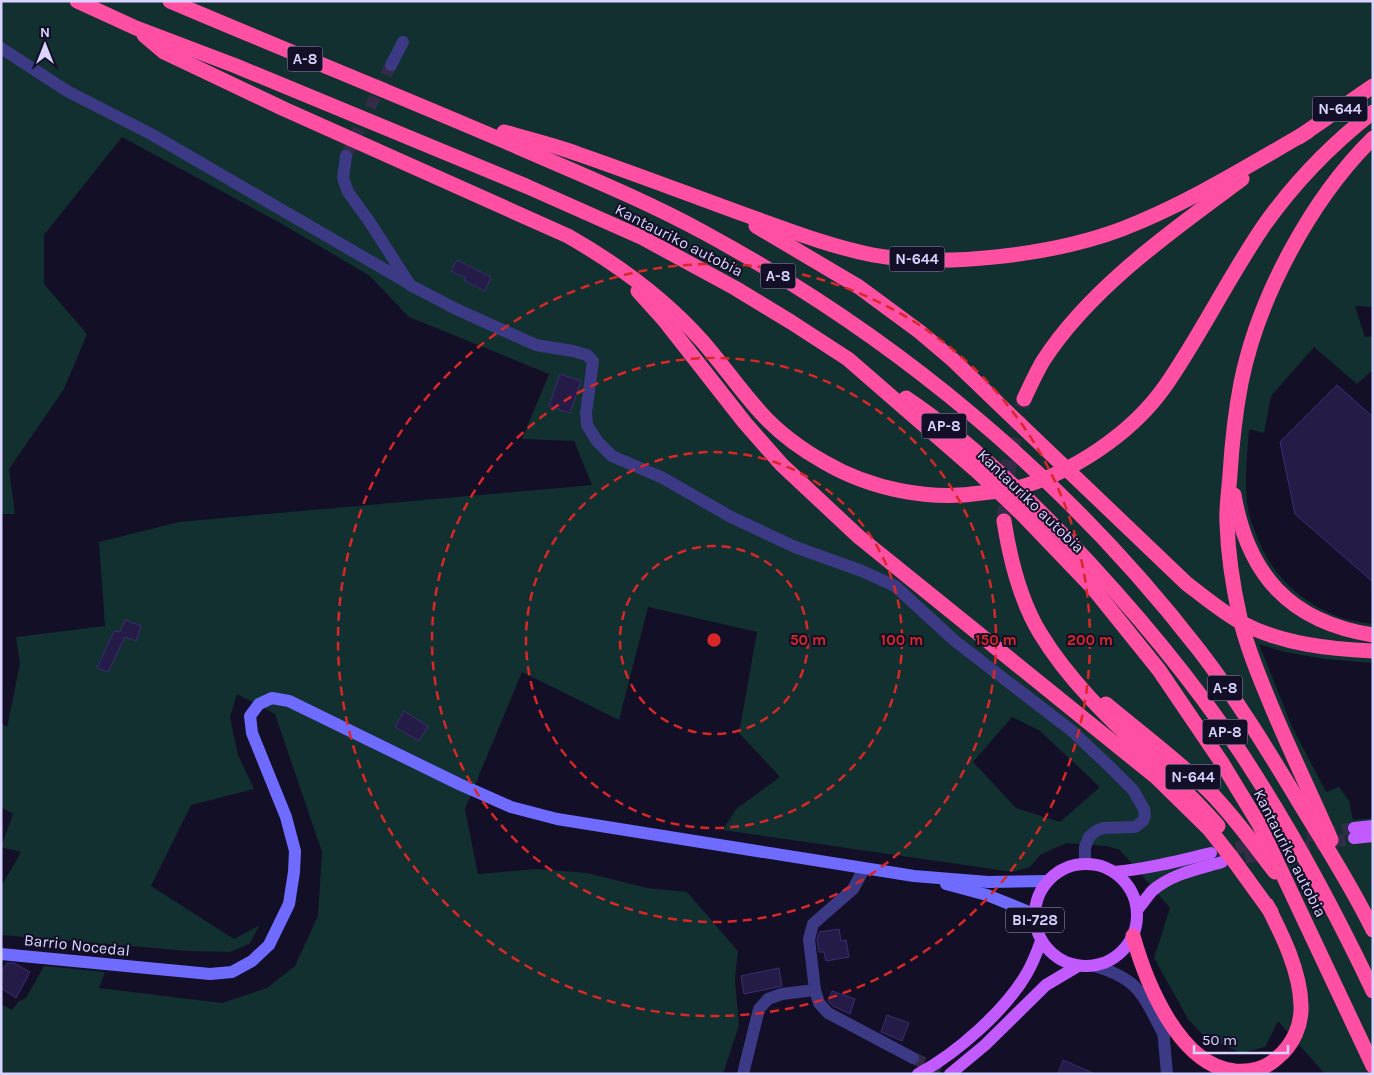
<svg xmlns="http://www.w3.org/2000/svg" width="1374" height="1075" font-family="Karla,sans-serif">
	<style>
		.green { fill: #12302f; fill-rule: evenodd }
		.building { fill: #241b47; stroke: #3b2d73 }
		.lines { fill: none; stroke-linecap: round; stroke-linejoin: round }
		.street-tunnel { stroke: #312d47; stroke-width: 12; stroke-dasharray: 12 6; stroke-linecap: butt }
		.primary-tunnel { stroke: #312d47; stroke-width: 12; stroke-dasharray: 12 6; stroke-linecap: butt }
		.highway-tunnel { stroke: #312d47; stroke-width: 15; stroke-dasharray: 15 8; stroke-linecap: butt }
		.street { stroke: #3d3a85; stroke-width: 12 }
		.secondary { stroke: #6f6bff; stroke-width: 12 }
		.primary { stroke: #c25bff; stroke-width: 12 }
		.highway { stroke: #ff4fa3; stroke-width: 15 }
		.ring { fill: none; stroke: #d62828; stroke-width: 2.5; stroke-dasharray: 9 6 }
		.labels { text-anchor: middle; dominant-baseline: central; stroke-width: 4; stroke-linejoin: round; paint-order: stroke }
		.shield { fill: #130f26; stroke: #9e99be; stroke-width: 1 }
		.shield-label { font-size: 15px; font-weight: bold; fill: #d9d4ff }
		.street-label { font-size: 16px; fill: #d9d4ff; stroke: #130f26 }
		.centre { fill: #d62828; stroke: #130f26; stroke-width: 2.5 }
		.ring-label { font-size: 15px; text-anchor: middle; font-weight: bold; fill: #d62828; stroke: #130f26; stroke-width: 4; stroke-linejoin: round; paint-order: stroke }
	</style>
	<rect width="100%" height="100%" fill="#130f26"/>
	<path class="green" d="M1,1H1373V307L1355,306L1365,337L1373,336V370L1357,384L1314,347L1271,396L1264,433L1249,429C1247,455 1244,483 1248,509C1249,516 1252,524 1255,531C1269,573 1298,601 1339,617C1349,621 1362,622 1373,624V663L1325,659L1285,652L1259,644L1292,727L1326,792L1339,787L1349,801L1353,820L1373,818V1074H1325L1278,1021L1265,1047L1241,1053L1204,1036L1188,1019L1154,958L1170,908L1120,850L1106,846L1066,843L1040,855L1030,867L1013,872L723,830L736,809L780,777L739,733L757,632L648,607L619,720L522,672L465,809L478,874L536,869L587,873L647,888L687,892L738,951L735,979L739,1025L723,1074H1V1004L12,1010L18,1002L26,998L44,966L105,972L99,988L222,1003L267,988L295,966L318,916L322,852L275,714L237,694L230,717L238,755L254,789L191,805L151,886L234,939L260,925L249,944L230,952L189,951L1,935V887L21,852L1,847L13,814L1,807V723L7,727L20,664L16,637L105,626L99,542L179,522L592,485L574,441L522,439L549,374L409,317L370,276L282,224L122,137L44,235V284L87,334L64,389L9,469L15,514H1ZM1012,717L1040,731L1100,787L1060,822L1016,808L973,762Z"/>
	<g class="building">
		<polygon points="457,260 491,277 485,291 465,281 466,278 451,271"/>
		<polygon points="560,374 581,381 570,413 549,406"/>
		<polygon points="1337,385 1373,417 1373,582 1295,514 1280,442"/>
		<polygon points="125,620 141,626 136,641 125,637 108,672 97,668 114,631 120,632"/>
		<polygon points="404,711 428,726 419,741 395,727"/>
		<polygon points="839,929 841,941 846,940 849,957 826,961 824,952 819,952 817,939 819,932"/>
		<polygon points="7,963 14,963 30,972 16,998 1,988 1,972"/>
		<polygon points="779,968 782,986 744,994 741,976"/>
		<polygon points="832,991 855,999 850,1014 833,1006 828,1001"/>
		<polygon points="887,1015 909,1023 902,1041 881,1032"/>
		<polygon points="1063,1060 1095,1074 1058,1074"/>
	</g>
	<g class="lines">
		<g class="street-tunnel">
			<polyline points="346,156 391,65"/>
			<polyline points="913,1058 949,1074"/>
		</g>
		<g class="primary-tunnel">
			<polyline points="1218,851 1354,828"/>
			<polyline points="1227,861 1354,838"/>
		</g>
		<polyline class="highway-tunnel" points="1004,521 1010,455 1024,399"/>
		<g class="street">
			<polyline points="1,48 67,91 151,134 408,283"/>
			<polyline points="391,65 403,42"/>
			<polyline points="346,156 343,178 348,192 369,221 410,285 456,309 536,345 573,351 587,355 593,361 586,413 587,425 597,441 612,456 663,478 731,517 795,547 862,571 895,586 955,641 1072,731 1107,764 1133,790 1144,809 1145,815 1143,821 1135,827 1103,828 1096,831 1089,837 1085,847 1085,863"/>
			<polyline points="864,869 853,889 813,924 809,939 815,990 819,1003 828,1013 913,1058"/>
			<path d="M1095,966C1108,970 1122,975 1133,985C1147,998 1155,1019 1164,1035"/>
			<polyline points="1163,1029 1167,1074"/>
			<polyline points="743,1074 759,1009 768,999 782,994 815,990"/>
		</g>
		<g class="secondary">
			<polyline points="946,884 987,895 1034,914"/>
			<polyline points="1,954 210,974 232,972 252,961 269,945 289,904 294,872 295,851 286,817 252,733 250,716 259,704 272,698 289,701 459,784 511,807 557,819 914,876 988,882 1047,881"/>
		</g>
		<g class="primary">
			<polyline points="1354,828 1373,826"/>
			<polyline points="1354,838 1373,836"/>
			<circle cx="1086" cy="915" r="51"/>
			<path d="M1114,872C1148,869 1178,861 1211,853"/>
			<path d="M1137,910C1142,904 1147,897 1152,891C1171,874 1198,869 1222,862"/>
			<path d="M918,1074C956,1054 1006,1010 1027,973C1033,963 1037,952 1041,941"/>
			<polyline points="950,1074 985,1045 1046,985 1078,966"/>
		</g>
		<g class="highway">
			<polyline points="77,1 136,28 236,66 526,186 643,238 735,288 791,322 848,359 978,472 1023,515 1093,588 1159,670 1222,763 1259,824 1373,1066"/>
			<path d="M170,1C285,50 402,97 518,147C580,174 644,200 703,232C895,336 1065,477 1199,650C1237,699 1270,754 1302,807C1327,848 1352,887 1373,930"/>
			<path d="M144,35L164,52L284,109L568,236C617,264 665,299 703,342C723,365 740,390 761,413C779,433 801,449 824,462C870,489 929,501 981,493C991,492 1002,491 1013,489C1070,475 1132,434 1166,385C1202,333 1229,276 1265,224C1295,182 1332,144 1373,112"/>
			<path d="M504,132C528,139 554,145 578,154C633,173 688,194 743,214C785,229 828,246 873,255C945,268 1053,255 1122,229C1187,204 1246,167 1307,132"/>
			<polyline points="1299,137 1373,86"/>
			<path d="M756,226L859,287L920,332L953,360L1006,411L1186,583C1204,597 1222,612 1242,623C1282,644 1329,649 1373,651"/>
			<polyline points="638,291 665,321 745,423 782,465 859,537 1156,777 1210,830 1232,858 1271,912"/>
			<path d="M906,398C964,437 1016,486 1064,536C1128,603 1190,676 1241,753C1291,829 1334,909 1373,991"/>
			<path d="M1024,399C1030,386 1036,373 1043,361C1090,288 1173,230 1242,179"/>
			<path d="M1234,495C1248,575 1290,622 1373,635"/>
			<path d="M1004,521C1010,559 1020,600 1040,633C1086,709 1161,760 1218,826"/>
			<path d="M1106,704C1141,733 1177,760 1209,791C1234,816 1254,845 1275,872"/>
			<path d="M1331,840C1310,791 1286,743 1266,693C1256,669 1246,644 1240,618C1233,587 1228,555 1227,523C1226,507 1229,490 1230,474C1232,443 1235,414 1241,383C1258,298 1311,199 1373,138"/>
			<path d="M1133,936C1146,982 1179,1066 1235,1071C1252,1072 1265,1069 1277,1058C1293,1045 1302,1025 1301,1005C1300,970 1282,935 1267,905"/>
		</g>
	</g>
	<g class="ring">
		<circle cx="714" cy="640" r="94"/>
		<circle cx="714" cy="640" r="188"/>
		<circle cx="714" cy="640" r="282"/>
		<circle cx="714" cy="640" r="376"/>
	</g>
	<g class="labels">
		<g class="shield">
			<rect x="287.5" y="46.5" width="35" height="25" rx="4"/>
			<rect x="1312.5" y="96.5" width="55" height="25" rx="4"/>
			<rect x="889.5" y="246.5" width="55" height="25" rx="4"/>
			<rect x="760.5" y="263.5" width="35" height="25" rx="4"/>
			<rect x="921.5" y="413.5" width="45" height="25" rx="4"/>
			<rect x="1207.5" y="675.5" width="35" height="25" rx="4"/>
			<rect x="1202.5" y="719.5" width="45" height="25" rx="4"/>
			<rect x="1165.5" y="764.5" width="55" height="25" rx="4"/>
			<rect x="1006" y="907.5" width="58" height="25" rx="4"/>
		</g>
		<g class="shield-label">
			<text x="305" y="59">A-8</text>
			<text x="1340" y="109">N-644</text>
			<text x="917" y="259">N-644</text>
			<text x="778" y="276">A-8</text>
			<text x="944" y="426">AP-8</text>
			<text x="1225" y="688">A-8</text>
			<text x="1225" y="732">AP-8</text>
			<text x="1193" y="777">N-644</text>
			<text x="1035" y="920">BI-728</text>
		</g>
		<g class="street-label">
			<text transform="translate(679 240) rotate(27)">Kantauriko autobia</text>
			<text transform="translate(1031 501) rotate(44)">Kantauriko autobia</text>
			<text transform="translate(1290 853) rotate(63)">Kantauriko autobia</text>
			<text transform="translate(77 945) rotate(6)">Barrio Nocedal</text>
		</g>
	</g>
	<circle cx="714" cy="640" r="8" class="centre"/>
	<g class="ring-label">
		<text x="808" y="645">50 m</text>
		<text x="902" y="645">100 m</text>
		<text x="996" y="645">150 m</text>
		<text x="1090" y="645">200 m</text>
	</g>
	<rect width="1374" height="1075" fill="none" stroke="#d9d4ff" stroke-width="5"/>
	<g transform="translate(45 45)" stroke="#130f26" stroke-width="4" paint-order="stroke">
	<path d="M0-4L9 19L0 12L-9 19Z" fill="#d9d4ff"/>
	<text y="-8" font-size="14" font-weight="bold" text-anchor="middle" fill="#d9d4ff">N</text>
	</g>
	<path d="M1194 1045v8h94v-8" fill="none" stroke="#d9d4ff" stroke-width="2.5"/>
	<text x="1202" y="1045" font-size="15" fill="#d9d4ff" stroke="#130f26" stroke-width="4" paint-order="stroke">50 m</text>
</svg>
